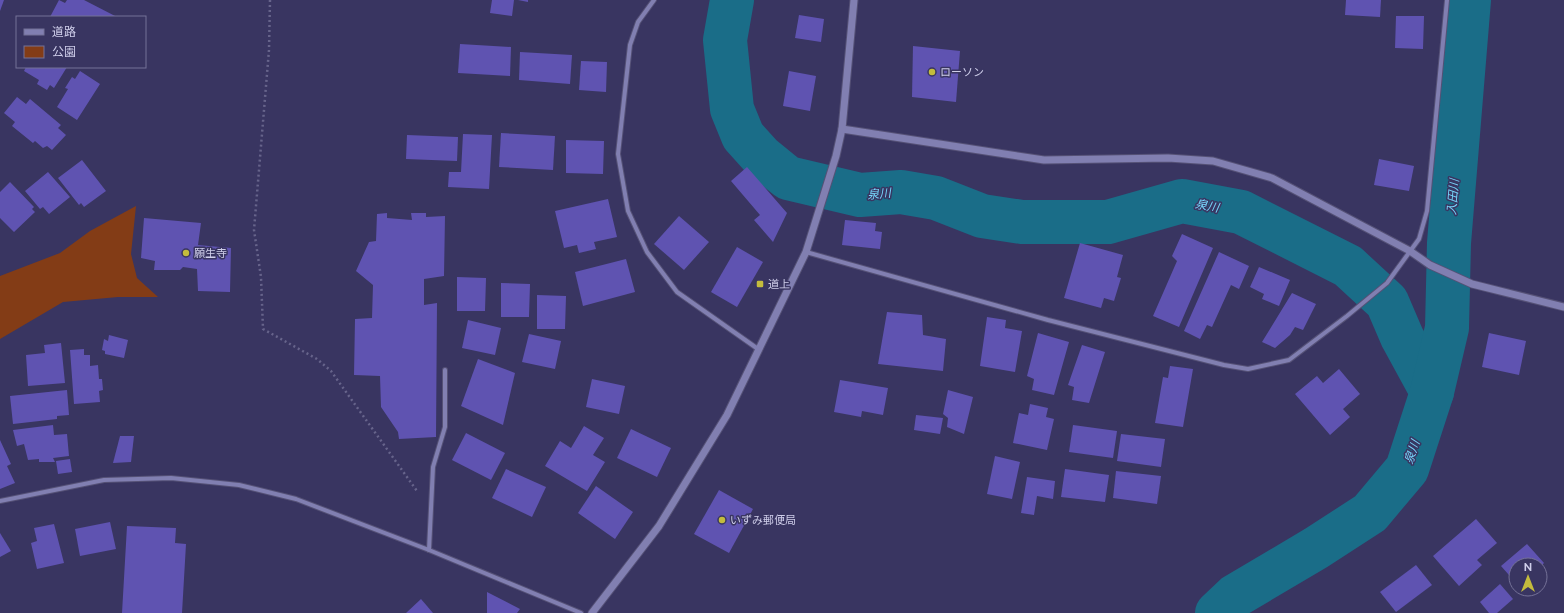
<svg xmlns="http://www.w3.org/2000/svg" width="1564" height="613" font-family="Raleway,'Noto Sans JP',sans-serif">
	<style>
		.green { fill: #833c16 }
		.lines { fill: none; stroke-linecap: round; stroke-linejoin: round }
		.river { stroke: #1a6d88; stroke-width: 44 }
		.building { fill: #5f53b1 }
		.minor-casing { stroke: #555176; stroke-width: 6 }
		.tertiary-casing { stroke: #555176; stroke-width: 9 }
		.path { stroke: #67648b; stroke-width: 2.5; stroke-dasharray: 2 3; stroke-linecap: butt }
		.minor { stroke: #817fb1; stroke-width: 4 }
		.tertiary { stroke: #817fb1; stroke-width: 7 }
		.poi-dot { fill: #c4bc3d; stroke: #393561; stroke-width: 1.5 }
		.labels { text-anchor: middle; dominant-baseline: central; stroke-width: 3; stroke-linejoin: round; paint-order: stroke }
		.poi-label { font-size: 11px; fill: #cfceea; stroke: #393561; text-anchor: start }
		.water-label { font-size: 12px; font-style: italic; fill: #76d6fb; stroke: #393561 }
	</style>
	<rect width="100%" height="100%" fill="#393561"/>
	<polygon class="green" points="136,206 131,254 137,278 158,297 118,297 63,302 0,339 0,276 60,253 90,231"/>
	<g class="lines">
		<g class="river">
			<polyline points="732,0 725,40 732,109 743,136 761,156 788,178 860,195 901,192 936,198 982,216 1022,222 1108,222 1182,201 1241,212 1348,266 1387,302 1402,337 1432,392"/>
			<polyline points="1217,613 1235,596 1316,548 1370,513 1407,469 1432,392 1447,328 1449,243 1469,0"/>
		</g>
	</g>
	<g class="building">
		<polygon points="0,0 4,0 0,11"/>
		<polygon points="59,0 65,3 67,0 84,0 117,17 50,17"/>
		<polygon points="492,0 514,0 512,16 490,13"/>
		<polygon points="518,0 528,0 528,2"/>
		<polygon points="1346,0 1381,0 1380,17 1345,15"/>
		<polygon points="799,15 824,19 821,42 795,38"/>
		<polygon points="1396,16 1424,16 1423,49 1395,48"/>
		<polygon points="460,44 511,47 510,76 458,73"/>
		<polygon points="913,46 960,51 956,102 912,97"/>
		<polygon points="520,52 572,55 570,84 519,80"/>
		<polygon points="581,61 607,62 606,92 579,90"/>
		<polygon points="26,67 67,67 54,88 50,85 47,90 37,84 39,80 24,71"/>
		<polygon points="80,71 100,84 77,120 57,107 68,89 65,88 72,77 75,79"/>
		<polygon points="789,71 816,76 810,111 783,106"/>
		<polygon points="17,97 26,104 30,99 61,125 58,128 66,135 52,150 47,146 43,148 35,141 33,143 12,126 15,122 4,113"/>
		<polygon points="501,133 555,136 553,170 499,167"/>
		<polygon points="463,134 492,135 489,189 448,187 449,172 461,172"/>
		<polygon points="407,135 458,137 457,161 406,159"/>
		<polygon points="566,140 604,141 603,174 566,173"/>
		<polygon points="1379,159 1414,166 1409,191 1374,185"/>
		<polygon points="82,160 106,191 84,207 81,203 79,205 58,178"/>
		<polygon points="747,167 787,213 773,242 754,220 760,215 731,181"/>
		<polygon points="48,172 70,197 49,214 43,207 40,209 25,191"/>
		<polygon points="10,182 34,207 32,209 35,212 14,232 0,218 0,192"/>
		<polygon points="608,199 617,237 594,242 596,249 579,253 577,245 564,248 555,211"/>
		<polygon points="387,213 387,218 412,220 411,213 426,213 426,217 445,216 444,276 424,279 424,305 437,303 436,437 399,439 398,432 381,407 380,376 354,375 355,319 372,318 373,285 356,271 369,242 376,241 377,214"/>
		<polygon points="679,216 709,242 684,270 654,244"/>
		<polygon points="144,218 201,223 198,245 231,248 230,292 198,291 197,269 183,267 180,270 154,270 155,261 141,258"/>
		<polygon points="845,220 876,223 875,231 882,232 880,249 842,245"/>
		<polygon points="1182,234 1213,248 1179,327 1153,316 1177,261 1172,256"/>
		<polygon points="1080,243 1123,255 1117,277 1121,278 1114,301 1104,298 1101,308 1064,298"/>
		<polygon points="737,247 763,262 737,307 711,292"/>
		<polygon points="1219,252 1249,266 1239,289 1231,285 1212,327 1207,325 1200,339 1184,331"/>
		<polygon points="626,259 635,292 583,306 575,272"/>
		<polygon points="1259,267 1290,280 1279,306 1262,299 1264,294 1250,287"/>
		<polygon points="457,277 486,278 485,311 457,311"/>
		<polygon points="501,283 530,284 529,317 501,317"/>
		<polygon points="1292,293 1316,304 1303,330 1295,327 1290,335 1275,348 1262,342"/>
		<polygon points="537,295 566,296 565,329 537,329"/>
		<polygon points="887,312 922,315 923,335 946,339 943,371 878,364"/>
		<polygon points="987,317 1006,320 1005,328 1022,331 1015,372 980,366"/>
		<polygon points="468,320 501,328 495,355 462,348"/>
		<polygon points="1038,333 1069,342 1054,395 1032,390 1034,379 1027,376"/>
		<polygon points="1489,333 1526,341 1519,375 1482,367"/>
		<polygon points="529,334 561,341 555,369 522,362"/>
		<polygon points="109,335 128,340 124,358 105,354 105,351 102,350 104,339 108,341"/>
		<polygon points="61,343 65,383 28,386 26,355 45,353 44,345"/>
		<polygon points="1082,345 1105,352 1089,403 1072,400 1074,387 1068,385"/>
		<polygon points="84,349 84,355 90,355 90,366 98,365 99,379 102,379 103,390 99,391 100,402 74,404 70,350"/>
		<polygon points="478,359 515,373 503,425 461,406"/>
		<polygon points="1170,366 1193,369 1183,427 1155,423 1163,377 1168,378"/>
		<polygon points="1339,369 1360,394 1343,409 1350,417 1330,435 1295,394 1317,376 1323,383"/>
		<polygon points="592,379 625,386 619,414 586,407"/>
		<polygon points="840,380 888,388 883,415 862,411 861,417 834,412"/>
		<polygon points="67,390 69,415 57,416 57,419 13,424 10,396"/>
		<polygon points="948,390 973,397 964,434 947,427 948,418 943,414"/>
		<polygon points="1030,404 1048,408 1046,417 1054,419 1047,450 1013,443 1019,413 1028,415"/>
		<polygon points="916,415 943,418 940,434 914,430"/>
		<polygon points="53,425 54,435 67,434 69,456 53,458 55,462 39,462 39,459 28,460 24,444 17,446 13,430"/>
		<polygon points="1073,425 1117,431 1113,458 1069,452"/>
		<polygon points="584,426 604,438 593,455 605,462 587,491 545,466 560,441 571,448"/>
		<polygon points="631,429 671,448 657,477 617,458"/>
		<polygon points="466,433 505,453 491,480 452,460"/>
		<polygon points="1121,434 1165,439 1161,467 1117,461"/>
		<polygon points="120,436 134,436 131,462 113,463"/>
		<polygon points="0,440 11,464 7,466 15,483 0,489"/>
		<polygon points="995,456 1020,462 1012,499 987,494"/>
		<polygon points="70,459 72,472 58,474 56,461"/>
		<polygon points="506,469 546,487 532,517 492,498"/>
		<polygon points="1065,469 1109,475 1105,502 1061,497"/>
		<polygon points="1116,471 1161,476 1157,504 1113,498"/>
		<polygon points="1027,477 1055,481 1053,499 1037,496 1034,515 1021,513"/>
		<polygon points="596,486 633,512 615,539 578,513"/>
		<polygon points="719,490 753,509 729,553 694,534"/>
		<polygon points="1476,519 1497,543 1477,560 1482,565 1459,586 1433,556"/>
		<polygon points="110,522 116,549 80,556 75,529"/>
		<polygon points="54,524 64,563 37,569 31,543 37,541 34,528"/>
		<polygon points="127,526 176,528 175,543 186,544 182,613 122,613"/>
		<polygon points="0,533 11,551 0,557"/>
		<polygon points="1527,544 1544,563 1540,567 1540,565 1516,565 1516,583 1501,566"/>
		<polygon points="1416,565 1432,585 1396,612 1380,592"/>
		<polygon points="1500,584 1513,599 1497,613 1489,613 1480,602"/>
		<polygon points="487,592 520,609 517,613 487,613"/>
		<polygon points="421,599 433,613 406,613"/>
	</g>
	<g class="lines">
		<defs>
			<g id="minor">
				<polyline points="654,0 638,22 630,45 618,154 628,211 647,252 677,292 758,349"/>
				<polyline points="806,252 1048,320 1224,365 1248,369 1289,360 1347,316 1387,283 1419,239 1427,211 1447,0"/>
				<polyline points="0,501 104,480 171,478 239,485 296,499 429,550 581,613"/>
				<polyline points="429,550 433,467 445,427 445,370"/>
			</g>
			<g id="tertiary">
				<polyline points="842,129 1044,160 1168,158 1213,161 1272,178 1410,251 1430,265 1472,284 1564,307"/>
				<polyline points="592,613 659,526 727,415 806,252 836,156 842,129 854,0"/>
			</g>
		</defs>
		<use href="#minor" class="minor-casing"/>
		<use href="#tertiary" class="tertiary-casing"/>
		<polyline class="path" points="270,0 269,50 254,230 261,277 263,329 317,359 331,371 417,491"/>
		<use href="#minor" class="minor"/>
		<use href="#tertiary" class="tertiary"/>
	</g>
	<g class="poi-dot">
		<circle cx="932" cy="72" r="4"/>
		<circle cx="186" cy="253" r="4"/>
		<rect x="756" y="280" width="8" height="8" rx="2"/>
		<circle cx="722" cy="520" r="4"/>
	</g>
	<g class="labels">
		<g class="poi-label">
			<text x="940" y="72">ローソン</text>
			<text x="194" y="253">願生寺</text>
			<text x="768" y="284">道上</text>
			<text x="730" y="520">いずみ郵便局</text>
		</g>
		<g class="water-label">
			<text transform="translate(879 194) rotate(-5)">泉川</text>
			<text transform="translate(1453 197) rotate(-85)">入田川</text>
			<text transform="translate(1207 206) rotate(10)">泉川</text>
			<text transform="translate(1412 452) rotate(-71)">泉川</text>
		</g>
	</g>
	<rect x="16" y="16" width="130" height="52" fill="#393561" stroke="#757298"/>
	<rect x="24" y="29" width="20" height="6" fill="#817fb1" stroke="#757298"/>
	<text x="52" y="36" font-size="12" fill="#cfceea">道路</text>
	<rect x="24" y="46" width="20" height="12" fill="#833c16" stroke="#757298"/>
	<text x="52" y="56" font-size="12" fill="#cfceea">公園</text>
	<g transform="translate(1528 577)"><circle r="19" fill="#393561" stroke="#757298"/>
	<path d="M0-3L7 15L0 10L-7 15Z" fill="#c4bc3d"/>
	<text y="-6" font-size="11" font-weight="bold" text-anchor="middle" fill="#cfceea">N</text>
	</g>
</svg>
